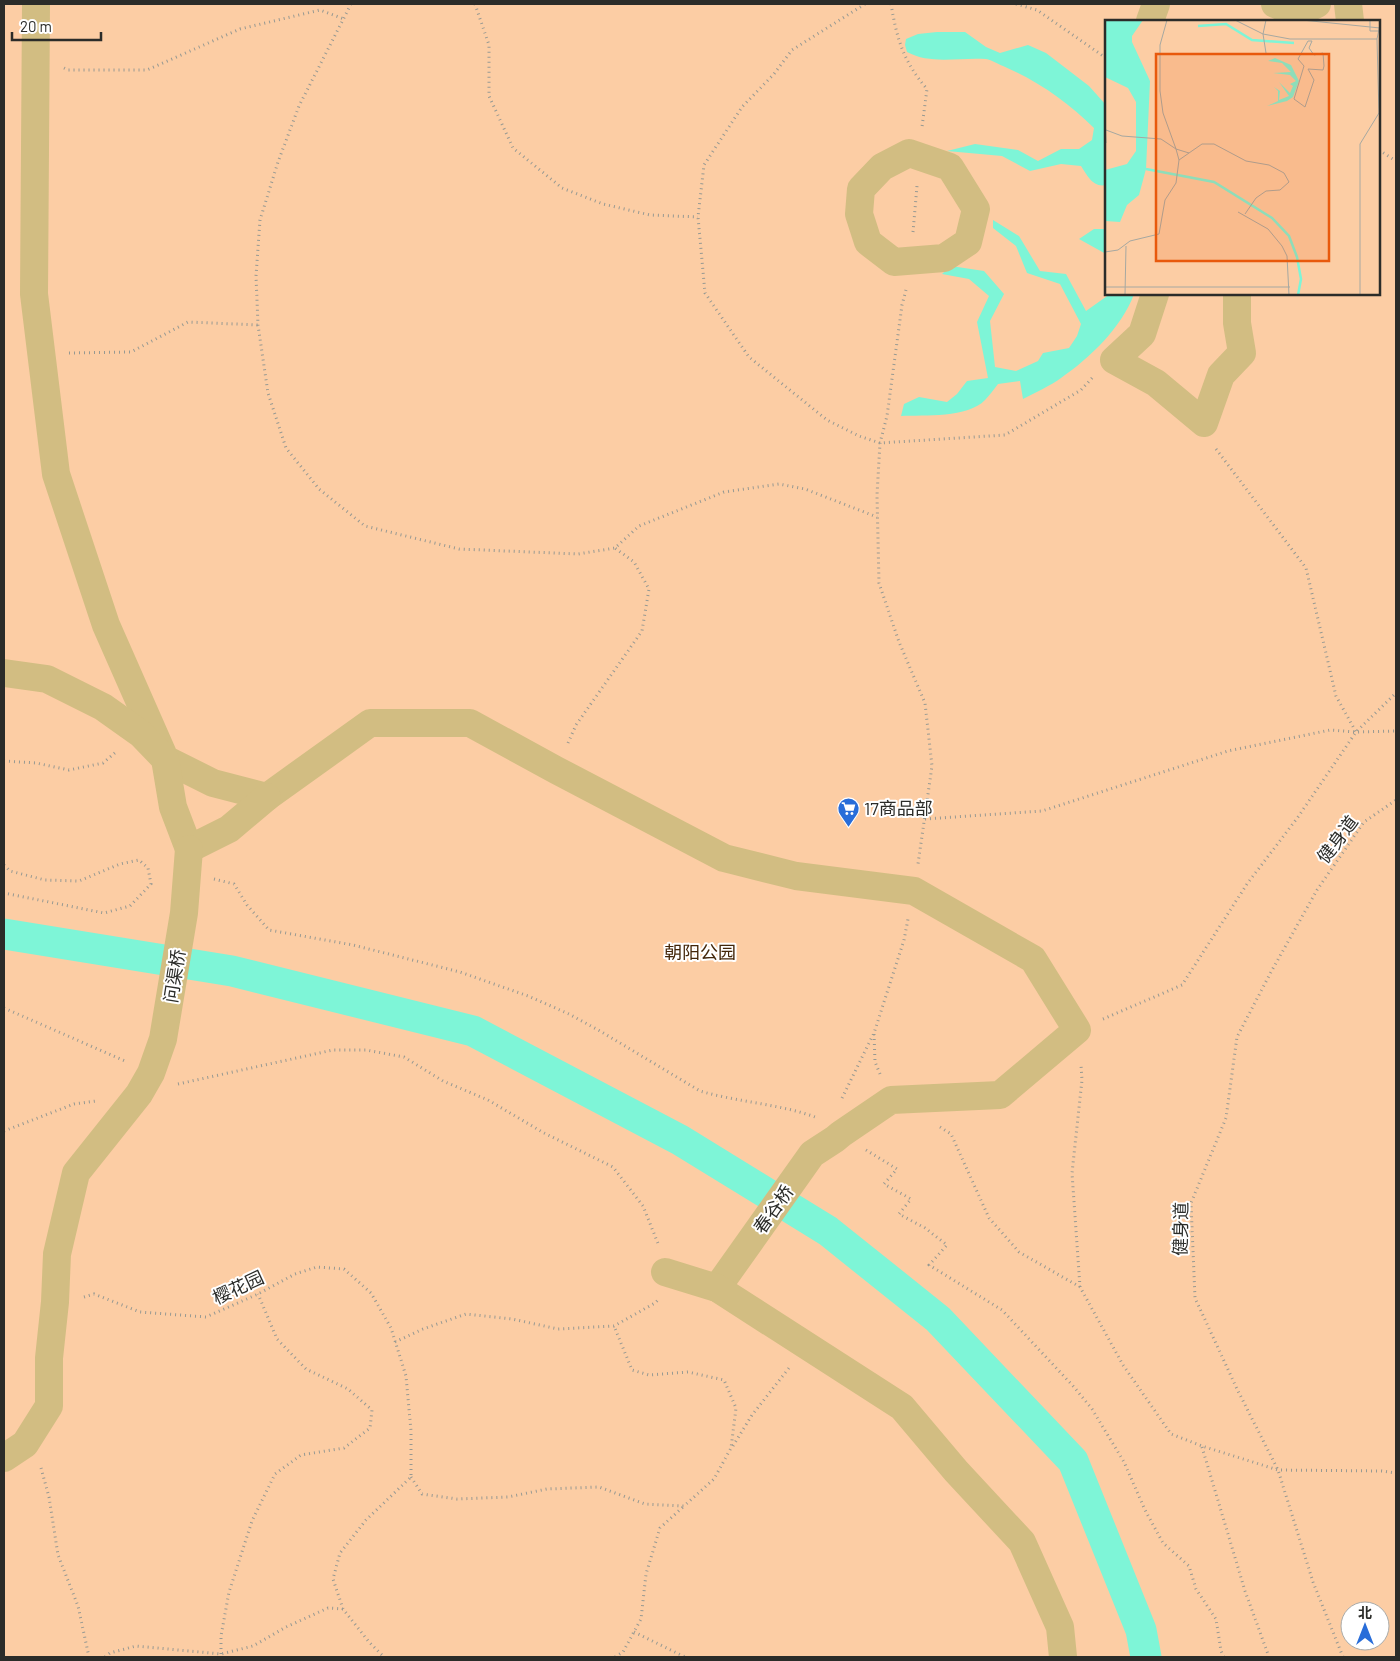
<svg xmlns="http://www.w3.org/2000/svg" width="1400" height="1661" font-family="Barlow,'Noto Sans SC',sans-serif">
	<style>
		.green { fill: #fccda4; fill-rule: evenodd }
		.water { fill: #7ef5d7 }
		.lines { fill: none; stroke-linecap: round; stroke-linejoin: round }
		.canal { stroke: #7ef5d7; stroke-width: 31 }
		.path { stroke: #979992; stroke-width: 3; stroke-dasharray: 1 4; stroke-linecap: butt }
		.minor { stroke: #d2bd82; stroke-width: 28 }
		.labels { text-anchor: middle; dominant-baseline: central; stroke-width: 4; stroke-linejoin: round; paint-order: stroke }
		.poi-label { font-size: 18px; fill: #2b2c29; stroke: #fff; text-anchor: start }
		.street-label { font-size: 18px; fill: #2b2c29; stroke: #fff }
		.park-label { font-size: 18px; fill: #432609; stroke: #fff }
		.inset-river { fill: none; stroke: #7ef5d7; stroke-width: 2.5 }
		.inset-road { fill: none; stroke: #a6a8a1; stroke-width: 1 }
		.view { fill: #e8590c; fill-opacity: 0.15; stroke: #e8590c; stroke-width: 2.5 }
		.inset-edge { fill: none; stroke: #2b2c29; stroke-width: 2.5 }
	</style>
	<rect width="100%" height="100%" fill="#f8fbf1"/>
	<path class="green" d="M4,4H1396V1657H4ZM1106,21H1379V294H1106ZM1350,1611H1380V1641H1350Z"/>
	<g class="water">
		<path d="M937,32H965L986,47L1000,53L1028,45L1046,53L1089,86L1106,105V185C1093,188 1087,175 1081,166L1061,164L1030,171L1002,156L947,151L975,144L1018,150L1038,161L1061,149H1079L1092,140L1094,128C1068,102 1038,81 1003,66C998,64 992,60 986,59C959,57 931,65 907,52L905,45L906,39L918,34Z"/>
		<path d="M993,220L1019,236L1040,271L1066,274L1086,311L1110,294H1134C1122,327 1090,358 1061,378C1050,386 1036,392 1023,399L1020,381L998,384C994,389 990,395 985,400C968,418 924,415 901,416L904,404L919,397L947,402L957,394L967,381L988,378L977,322L989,296L969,279L942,274L951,266L984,271L1004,294L990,321L995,367L1016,371L1038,361L1043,353L1069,348L1077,336L1081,324L1060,284L1027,273L1016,246L993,228Z"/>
		<polygon points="1094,229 1106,229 1106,254 1079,239"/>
	</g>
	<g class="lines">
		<polyline class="canal" points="4,934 232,971 473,1031 680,1140 828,1231 938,1319 1073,1461 1141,1630 1146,1657"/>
		<g class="path">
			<polyline points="351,4 299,106 278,162 260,220 256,276 258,325 268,393 286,448 319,489 365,526 459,549 578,554 615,548 639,526 724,492 779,484 805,489 877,517"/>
			<polyline points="475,4 489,45 489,96 513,148 562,188 603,204 650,215 698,217"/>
			<polyline points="865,4 792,50 774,74 742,107 704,165 698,217 705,293 749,357 827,420 859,436 880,443 1005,435 1081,390 1093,377"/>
			<path d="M891,4C897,39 903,61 927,89L922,127"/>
			<polyline points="1016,4 1037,10 1106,58"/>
			<polyline points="64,68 68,70 147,70 240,29 320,10 344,19"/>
			<polyline points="1379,150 1396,161"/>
			<polyline points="913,232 917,186"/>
			<polyline points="906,290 902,305 887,416 880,443 877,495 879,583 899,642 925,703 932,766 918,864"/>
			<polyline points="69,353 131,352 188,322 258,325"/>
			<polyline points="1216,449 1306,568 1336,696 1356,732"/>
			<polyline points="568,743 576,725 642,631 649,589 634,562 615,548"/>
			<polyline points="4,761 36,763 69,770 103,763 116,752"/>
			<polyline points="925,819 1042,811 1228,751 1330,730 1356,732 1396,731"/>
			<polyline points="4,865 10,871 45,880 79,881 120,864 139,860 148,868 151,884 130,906 104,913 4,893"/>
			<path d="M214,879L234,884L247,905L269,930L353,945L460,972L528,996L569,1014L600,1031L700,1091C737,1102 780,1104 815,1117"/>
			<polyline points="4,1008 125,1061"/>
			<polyline points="1103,1019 1182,985 1247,884 1298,817 1356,732 1396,693"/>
			<polyline points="874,1034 875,1062 880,1074"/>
			<polyline points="178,1084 333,1050 366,1050 404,1057 443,1081 488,1100 544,1133 613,1167 643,1206 659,1246"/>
			<polyline points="842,1098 874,1033 904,940 908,919"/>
			<polyline points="940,1127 951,1134 989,1218 1019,1252 1080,1287 1123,1365 1171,1434 1202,1446 1278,1470 1382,1471 1396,1473"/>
			<polyline points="4,1131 74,1104 96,1101"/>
			<polyline points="866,1150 897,1169 884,1184 911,1199 899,1214 925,1228 947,1245 929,1265 1002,1310 1074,1387 1092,1409 1124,1462 1145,1510 1163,1543 1189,1566 1196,1589 1216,1619 1221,1651 1224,1657"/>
			<polyline points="1080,1287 1072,1173 1082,1080 1081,1065"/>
			<polyline points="84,1297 94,1294 140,1312 206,1317 258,1294 295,1274 317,1267 344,1269 371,1293 391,1328 406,1376 411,1431 411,1477 366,1520 340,1553 333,1579 343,1609 369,1642 384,1657"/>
			<polyline points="395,1342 423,1329 466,1314 512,1319 558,1329 614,1326 655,1303 658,1300"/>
			<polyline points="733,1446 752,1415 789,1368"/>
			<polyline points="1202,1447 1245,1591 1269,1657"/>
			<polyline points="41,1468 49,1497 58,1555 78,1606 89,1657"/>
			<polyline points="411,1477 422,1494 457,1499 508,1497 547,1489 599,1487 645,1504 684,1506 714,1479 731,1448 736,1408 724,1380 688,1372 649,1375 632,1370 614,1326"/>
			<polyline points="634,1632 685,1657"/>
			<polyline points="221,1654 221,1636 229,1592 252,1521 275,1474 301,1455 344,1448 370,1428 372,1410 348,1389 306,1369 277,1339 258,1294"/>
			<polyline points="105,1657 110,1653 136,1646 221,1654 253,1646 286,1627 328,1608 343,1609"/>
			<polyline points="615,1657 623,1652 641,1619 646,1574 660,1528 683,1507"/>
			<polyline points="1343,1657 1313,1582 1278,1470 1237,1389 1195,1298 1191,1203 1226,1118 1237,1037 1271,972 1317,890 1364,822 1396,800"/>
		</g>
		<g class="minor">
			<polyline points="36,4 34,294 56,474 106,625 165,759 213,783 267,797 370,723 470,723 556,770 724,858 796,876 914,891 1033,959 1077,1030 1000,1095 891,1100 841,1134 835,1139 812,1154 717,1288"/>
			<polyline points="1275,4 1297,14 1317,4"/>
			<polyline points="1348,4 1350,21"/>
			<polyline points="1150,21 1156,4"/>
			<polygon points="909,153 950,167 976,209 968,242 944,258 894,262 868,242 859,214 861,189 882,167"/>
			<polyline points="1155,294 1142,334 1114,360 1156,383 1204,423 1221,375 1242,353 1237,323 1237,294"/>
			<polyline points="4,673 47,679 103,707 141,734 165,759 173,807 189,849 229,829 267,797"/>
			<polyline points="665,1272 717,1288 902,1407 956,1471 1022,1542 1060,1627 1063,1657"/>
			<polyline points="4,1458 25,1444 49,1406 49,1358 55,1302 57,1254 76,1173 139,1094 151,1073 163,1039 184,913 189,849"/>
		</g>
	</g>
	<defs>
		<symbol id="supermarket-pin" viewBox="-11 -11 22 30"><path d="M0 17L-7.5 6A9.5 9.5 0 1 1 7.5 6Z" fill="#286dd9" stroke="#fff"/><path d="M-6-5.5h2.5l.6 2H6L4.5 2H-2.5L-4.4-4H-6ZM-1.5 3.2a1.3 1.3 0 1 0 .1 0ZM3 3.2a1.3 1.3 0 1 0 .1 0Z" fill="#fff"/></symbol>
	</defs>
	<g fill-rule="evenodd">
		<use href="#supermarket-pin" x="836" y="796" width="25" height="34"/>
	</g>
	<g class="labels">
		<g class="poi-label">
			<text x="864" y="808">17商品部</text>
		</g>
		<g class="street-label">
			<text transform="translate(1337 839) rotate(-53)">健身道</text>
			<text transform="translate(174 976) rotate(-81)">问渠桥</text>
			<text transform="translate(773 1209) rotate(-55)">春谷桥</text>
			<text transform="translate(1180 1229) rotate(-89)">健身道</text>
			<text transform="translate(238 1287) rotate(-25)">樱花园</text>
		</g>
		<g class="park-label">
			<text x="700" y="952">朝阳公园</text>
		</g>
	</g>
	<g transform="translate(1105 20)">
		<rect width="275" height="275" fill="#f8fbf1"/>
		<path d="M0,0H275V275H0Z" fill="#fccda4"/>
		<path d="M0,0H38L27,16V22L45,61L41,149L34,175L22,185L15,202L0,201V150L22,144L31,131V82L23,68L0,57ZM170,38L186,45L194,61L188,77L182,81L162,86L173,81V71L169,67L175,71L174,80L184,76L174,62L185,73L188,66L185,64L191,61L185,55L168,53L186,52L177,43L163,41Z" fill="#7ef5d7"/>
		<path class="inset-river" d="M93,6L121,4L147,20L189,23M41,149L109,162L167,198L184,216L192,237L196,259L193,275"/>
		<path class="inset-road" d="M62,0L55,25V71L58,93L71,129L84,133L97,124H109L141,141L164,145L179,153L184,162L175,170L161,171L151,178L140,194M130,0L158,14L185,19H272M161,0L158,14L161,33M197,0L275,8M265,0V11H275M203,21H207L204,28L209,35L218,33L219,46L218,50L203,49L209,60L200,87L189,79L199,46L193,39ZM274,94L272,19L275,4M0,99L1,123M1,110L17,116L56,119L71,129L74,140L84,133M133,192L163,209L177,226L182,236L184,275M0,232L13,230L25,221L54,214L60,180L71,163L74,140M0,267H185M20,275L21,226M255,275V124L274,93"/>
		<path class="view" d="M51,34H224V241H51Z"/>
		<rect width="275" height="275" class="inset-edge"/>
	</g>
	<rect width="1400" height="1661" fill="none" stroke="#2b2c29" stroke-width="10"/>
	<g transform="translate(1365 1626)"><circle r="24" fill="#ffffff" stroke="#aaaba9"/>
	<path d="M0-4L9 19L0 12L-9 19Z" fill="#286dd9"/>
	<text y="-8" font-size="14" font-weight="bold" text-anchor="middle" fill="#2b2c29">北</text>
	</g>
	<path d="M12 32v8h89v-8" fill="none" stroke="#2b2c29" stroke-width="2.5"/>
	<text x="20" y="32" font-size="15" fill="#2b2c29" stroke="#ffffff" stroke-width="4" paint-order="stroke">20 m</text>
</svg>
